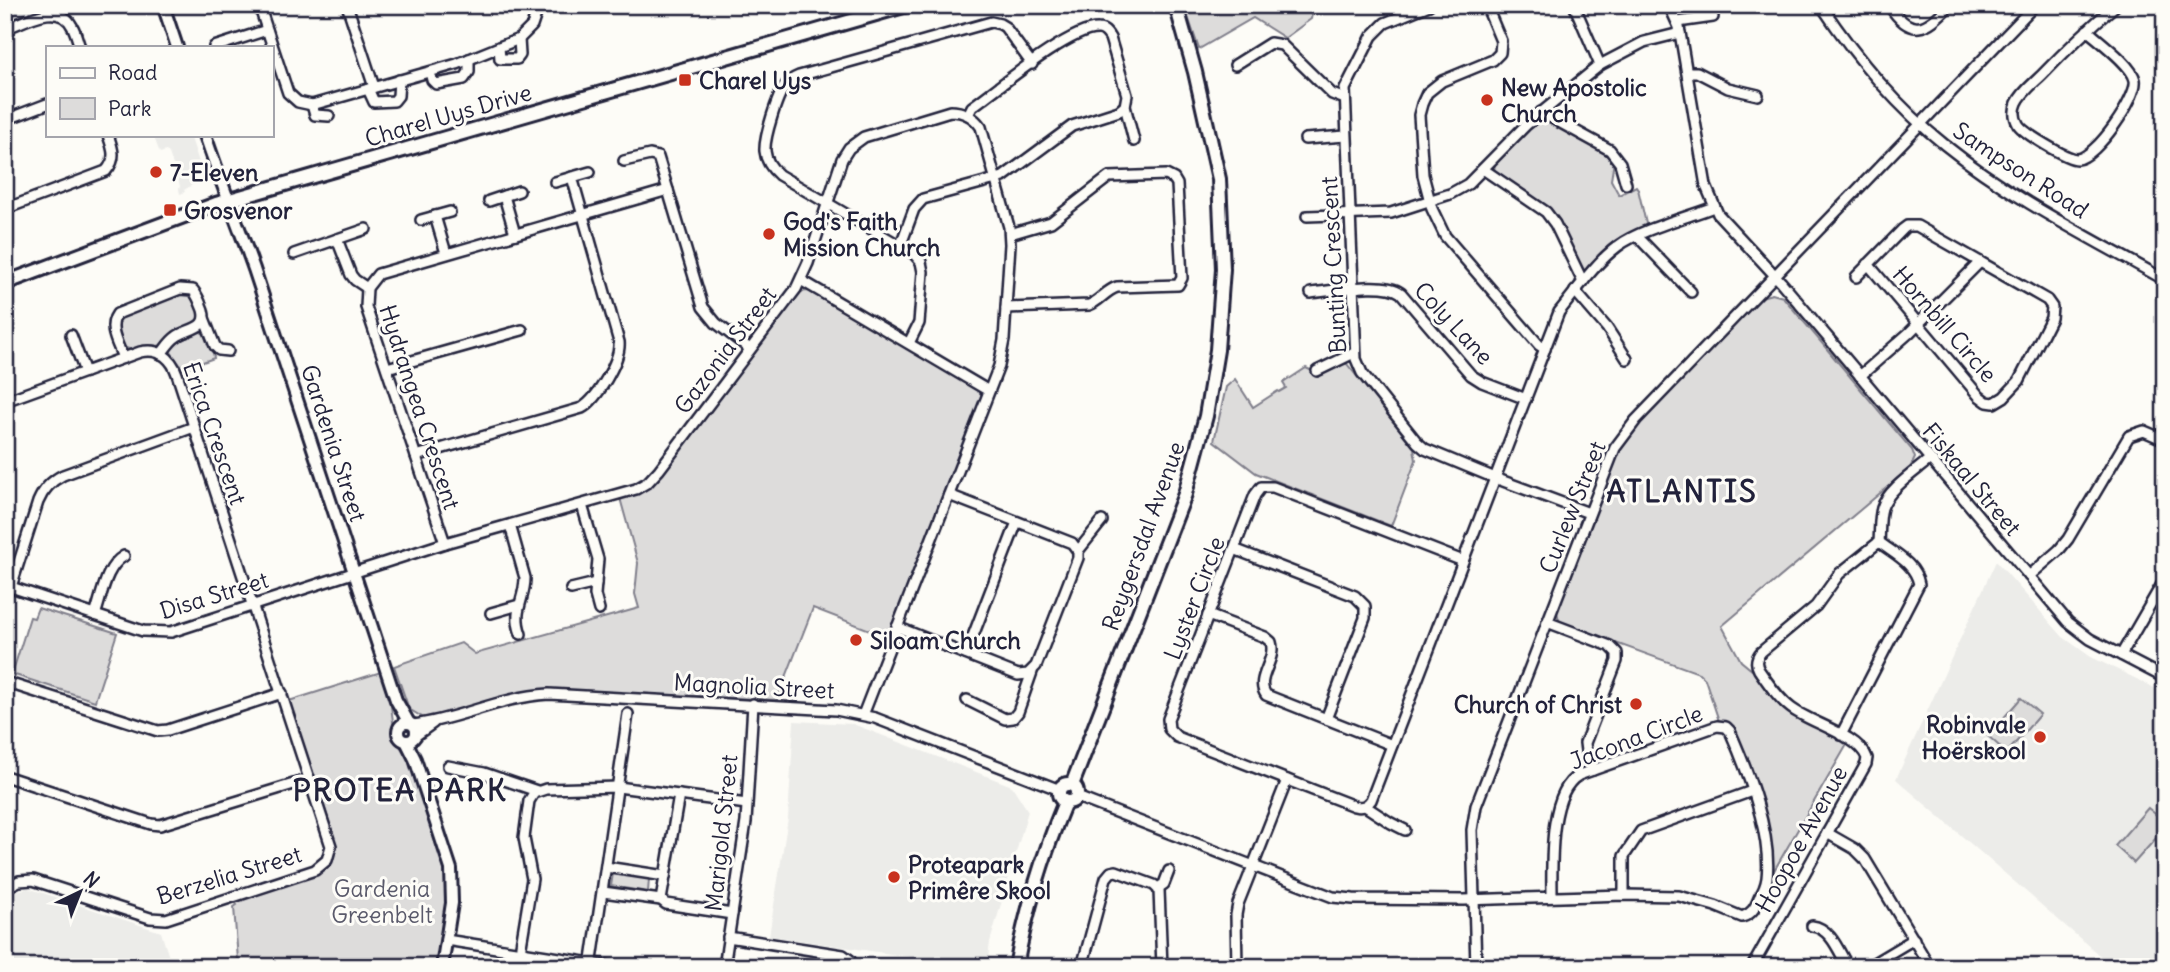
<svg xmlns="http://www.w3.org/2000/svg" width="2170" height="972" font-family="Delius,sans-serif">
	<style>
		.built { fill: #ecece9 }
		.green { fill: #dddcdb; stroke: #807f8b; stroke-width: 2 }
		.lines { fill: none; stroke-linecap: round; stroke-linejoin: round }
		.minor-casing { stroke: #22223b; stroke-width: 14 }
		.tertiary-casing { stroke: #22223b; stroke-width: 16 }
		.secondary-casing { stroke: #22223b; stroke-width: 18 }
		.minor { stroke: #fdfcf7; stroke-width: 9 }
		.tertiary { stroke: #fdfcf7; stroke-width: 10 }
		.secondary { stroke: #fdfcf7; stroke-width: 12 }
		.poi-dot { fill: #c8321e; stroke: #fdfcf7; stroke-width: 2.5 }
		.labels { text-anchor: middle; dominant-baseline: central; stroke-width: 6; stroke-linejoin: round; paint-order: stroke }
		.poi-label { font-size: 23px; font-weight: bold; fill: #22223b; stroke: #fdfcf7; text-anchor: start }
		.street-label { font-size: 23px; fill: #22223b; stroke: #fdfcf7 }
		.park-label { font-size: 23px; fill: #5a5a6b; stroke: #fdfcf7 }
		.district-label { font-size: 30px; font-weight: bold; letter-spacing: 2px; fill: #22223b; stroke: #fdfcf7 }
	</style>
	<rect width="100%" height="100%" fill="#fdfcf7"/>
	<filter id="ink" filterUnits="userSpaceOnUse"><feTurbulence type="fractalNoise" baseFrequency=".0143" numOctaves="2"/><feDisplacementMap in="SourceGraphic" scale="14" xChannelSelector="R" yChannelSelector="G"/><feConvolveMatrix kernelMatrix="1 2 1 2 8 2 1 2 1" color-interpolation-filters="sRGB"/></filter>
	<g filter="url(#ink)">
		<g class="built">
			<polygon points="5,5 47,5 5,21"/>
			<polygon points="153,135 190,135 202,171 199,181 184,190 185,192 180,194 179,189 180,186 169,153 166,151 160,153"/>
			<polygon points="1996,561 2063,637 2091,657 2147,684 2165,694 2165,967 2113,967 1896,779"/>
			<polygon points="794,721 853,724 1012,786 1028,811 990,942 987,967 941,967 925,959 769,936 788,818"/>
			<polygon points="28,888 161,932 172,967 5,967 5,902 15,891"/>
		</g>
		<g class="green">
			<polygon points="1184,5 1314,5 1311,19 1285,38 1253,18 1199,49"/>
			<polygon points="1543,118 1607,153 1614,161 1611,180 1619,195 1636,186 1638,189 1647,228 1586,271 1580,268 1554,214 1494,171 1495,164 1539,119"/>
			<polygon points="808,291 977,388 981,394 981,400 888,637 813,608 777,700 547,690 499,697 427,720 409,709 394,666 461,643 475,654 639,608 635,594 638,563 620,498 640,492 656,480 795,296 800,292"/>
			<path d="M182,292C197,292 202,309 199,322L178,332L161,346L149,345L132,350L123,347L115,326L118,316Z"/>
			<polygon points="1772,294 1783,297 1912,450 1915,458 1910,468 1722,626 1741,661 1753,671 1781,703 1799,717 1848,743 1772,874 1767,822 1735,728 1728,722 1719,721 1705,679 1699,673 1563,624 1559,620 1557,612 1618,454 1626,440 1641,422 1761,297"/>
			<path d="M197,331C210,333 212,347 214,358L183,369L171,352V348L180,338Z"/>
			<path d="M1342,364H1347L1414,448L1416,460L1391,526L1256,473L1214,441L1226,387L1235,379L1253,407L1278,391L1279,392L1286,388L1283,383L1306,368C1323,377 1325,373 1342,364Z"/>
			<polygon points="38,608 117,633 95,701 12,674 30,617 34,618"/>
			<path d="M381,672L390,698L395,737L415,772L446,869L447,903L437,967H231L238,960L234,907L237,905L235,901L320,872C333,861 337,849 333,833L289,701Z"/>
			<polygon points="2021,698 2040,714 2007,753 1988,736"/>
			<polygon points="2148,808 2165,822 2165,828 2134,863 2115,846"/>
			<polygon points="613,873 649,879 648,892 611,886"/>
		</g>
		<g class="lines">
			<defs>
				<g id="minor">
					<polyline points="259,5 288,93 298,102 312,105 457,64 519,39 532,26 536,14 535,5"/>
					<polyline points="347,5 374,87"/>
					<polyline points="1429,5 1385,23 1372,36 1345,89 1356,359 1362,373 1417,442 1425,449 1495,478 1589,513"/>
					<polyline points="1486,5 1501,41 1500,53 1493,60 1442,81 1427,93 1422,104 1419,115 1423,175 1432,209 1445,236 1539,345 1545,349"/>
					<polyline points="1574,5 1600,65"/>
					<polyline points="1669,5 1679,27 1706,186 1718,214 1781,282 2068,622 2090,639 2165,678"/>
					<path d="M1821,5C1856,58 1896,106 1945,145C2012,199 2091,238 2165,280"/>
					<path d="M1889,5C1911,39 1926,30 1950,5"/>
					<polyline points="1678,22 1713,17"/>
					<path d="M5,29C24,22 59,0 72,26C76,32 77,40 80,47"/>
					<path d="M2087,30C2099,41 2132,65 2135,80C2138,97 2096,158 2077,159C2067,159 2023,133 2018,124C2014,117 2014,110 2017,103C2022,92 2034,83 2042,75C2066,50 2090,27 2116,5"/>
					<polyline points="214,47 267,30"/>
					<polyline points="499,47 500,59 517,59 520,55 519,39"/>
					<polyline points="1235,65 1270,43 1282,45 1332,94 1345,99"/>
					<polyline points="430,72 432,80 436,84 464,79 469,72 469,59"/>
					<polyline points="1687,72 1697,72 1728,88 1758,95"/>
					<polyline points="368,89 374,102 394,101 398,96 399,80"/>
					<polyline points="312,105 315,115 329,116"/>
					<polyline points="1541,112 1610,150 1620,163 1626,184"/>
					<path d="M968,115L972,107C997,89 1070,28 1098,29C1104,29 1107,33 1110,38L1127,95L1125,106L1134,141"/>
					<polyline points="5,120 47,104"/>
					<polyline points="1305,139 1346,136"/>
					<polyline points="624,161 650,155 658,157 668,190"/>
					<polyline points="1483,169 1546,212 1555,224 1583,282"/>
					<polyline points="555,182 590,172"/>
					<polyline points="504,196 515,234"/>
					<polyline points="489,201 519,191"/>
					<path d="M5,209L106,171C117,159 113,149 108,135"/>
					<polyline points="435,216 446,253"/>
					<polyline points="1307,216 1391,213 1450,194 1468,184 1526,125 1600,65 1644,42 1680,33"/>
					<polyline points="421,220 450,212"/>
					<polyline points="1637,236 1691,292"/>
					<polyline points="337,239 351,275 355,280 367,288"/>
					<polyline points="900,247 914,209 923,199 1003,177 1072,126 1119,111 1125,106"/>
					<polyline points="294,254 366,229"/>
					<polyline points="1856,277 1903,229 1907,226 1917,226 2047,300 2052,307 2051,318 2019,381 2004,397 1994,403 1987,402 1979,396 1868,264"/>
					<polyline points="801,280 989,391"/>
					<polyline points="1575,291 1607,328 1627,359"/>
					<path d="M1311,293C1333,291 1384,280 1401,293L1471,375L1482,382L1526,399"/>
					<path d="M1006,308L1089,305C1100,301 1105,291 1117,287L1178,285L1182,278L1177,184L1174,179L1166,175L1109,177L1051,222L1010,234"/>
					<polyline points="204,318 215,346 219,350 228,351"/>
					<polyline points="71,335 85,372"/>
					<path d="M909,343L919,323L923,272L921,262L914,254L779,175C771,168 766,161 765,151C764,138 777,96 785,86C789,81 794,78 799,76L991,22L1000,24L1005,27L1032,64"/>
					<path d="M123,358C118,344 107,328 117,314L180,289L193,290C198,296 200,302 203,310C209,330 187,328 176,337C170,341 166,348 161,354"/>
					<polyline points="387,368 522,330"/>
					<polyline points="1317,371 1354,353"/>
					<polyline points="1860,376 1909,333 1980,262"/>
					<path d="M5,401L140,352C159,348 171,357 177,374L331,846L327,860L315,870L166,919L150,918L33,880L19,881L5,888"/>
					<path d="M416,456L582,408C597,399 621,360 619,342L572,177"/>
					<polyline points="582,505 598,559 595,595 599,610"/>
					<path d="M510,525L525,578C525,600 512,610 521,634"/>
					<path d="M1879,542C1880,531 1879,518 1882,508C1887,490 1916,471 1930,459"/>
					<polyline points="445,543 366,307 367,288 378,274 668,190 703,307 716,323 750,349"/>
					<polyline points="1234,549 1355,596 1365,606 1365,618 1326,719"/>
					<polyline points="1078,551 1102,521"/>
					<path d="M1463,561L1273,487H1261L1255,495L1168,719L1169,729L1177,737L1354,806C1362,808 1367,806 1371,800L1559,312C1577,290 1595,263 1618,246C1639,230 1688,217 1714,207"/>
					<polyline points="2029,576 2059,550 2068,539 2129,436 2144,431 2165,440"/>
					<path d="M5,585L143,631L171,632L445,543L636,489L648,482L659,470L796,289L808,263L842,159L849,148L864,137L950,111C964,111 973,116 981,127L1009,227L1010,244L1004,340L999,366L863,715"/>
					<path d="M11,587L38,502C43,490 51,481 63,475L194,427"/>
					<polyline points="571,589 596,583"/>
					<polyline points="491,613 519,605"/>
					<path d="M95,615C102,596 105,567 124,556"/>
					<path d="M1208,615L1265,637L1271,642C1277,661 1254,678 1266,695L1392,745"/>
					<polyline points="1547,622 1610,646 1617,653 1617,661 1585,743 1586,751 1593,770"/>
					<polyline points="897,627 1018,675 1028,674 1036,666 1078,558 1078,551 1072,543 949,495"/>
					<polyline points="966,654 1017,522"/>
					<polyline points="2121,655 2165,579"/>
					<polyline points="5,682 158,731 168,730 282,693"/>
					<polyline points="967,700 1005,719 1013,718 1018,712 1032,672"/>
					<path d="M413,725C461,719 499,697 549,694L836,710L875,718L1060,790"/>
					<path d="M1841,735L1919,584C1915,563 1894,554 1879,542"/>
					<polyline points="415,736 433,723"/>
					<polyline points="448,766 484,773 537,791"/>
					<polyline points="5,776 151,824 160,825 310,779"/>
					<path d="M1077,797L1307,887L1333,897L1353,899L1464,900L1624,895L1679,896L1715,906L1742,917C1752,914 1755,908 1759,898C1763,892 1766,885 1767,878C1772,833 1748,772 1730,731L1726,727L1717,726L1579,775C1548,792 1552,866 1552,897"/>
					<polyline points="1365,806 1391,823 1405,830"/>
					<polyline points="1827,833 1855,849 1865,859 1930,967"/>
					<polyline points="606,867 665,876"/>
					<polyline points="1158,888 1164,884 1169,871"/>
					<polyline points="603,892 661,900 666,904 732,914"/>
					<polyline points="1624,895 1624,856 1641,831 1752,791"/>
					<polyline points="661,900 679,795"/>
					<path d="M1812,926C1831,928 1839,952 1848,967"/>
					<polyline points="728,937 843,955 850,960 854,967"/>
					<polyline points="446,940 617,967"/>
					<polyline points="520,967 521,945 532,879 524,838 529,801 534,793 546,789 618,787 747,804"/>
					<polyline points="591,967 628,714"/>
					<polyline points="724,967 746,822 753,704"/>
					<polyline points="1082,967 1106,878 1111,872 1116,871 1154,885 1159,890 1162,967"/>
					<polyline points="1237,967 1236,915 1238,904 1287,780"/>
					<polyline points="1476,967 1472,830 1476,806 1615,448 1636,420 2035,5"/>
					<path d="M1752,967L1866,764L1867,758C1859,735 1810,723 1791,708C1778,698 1768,683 1759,670C1755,663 1756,658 1761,652L1816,606L1839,574L1879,542"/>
					<polyline points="1867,967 1914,939"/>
				</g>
				<g id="tertiary">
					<polyline points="163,5 177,47"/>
					<path d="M205,135C220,180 238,224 254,269L396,700L409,723"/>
					<circle cx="407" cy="732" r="9"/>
					<polyline points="406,741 415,759 451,869 452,903 442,967"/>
				</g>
				<g id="secondary">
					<polyline points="5,283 216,204 907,5"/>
					<circle cx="1068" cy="793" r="9"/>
					<polyline points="1072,785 1185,494 1206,416 1217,350 1223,269 1219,179 1195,72 1176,5"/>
					<path d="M1016,967C1026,910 1043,855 1065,802"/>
				</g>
			</defs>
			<use href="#minor" class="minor-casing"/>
			<use href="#tertiary" class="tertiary-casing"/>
			<use href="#secondary" class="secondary-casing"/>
			<use href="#minor" class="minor"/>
			<use href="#tertiary" class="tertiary"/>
			<use href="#secondary" class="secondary"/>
		</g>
	</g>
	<g class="poi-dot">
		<rect x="678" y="73" width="14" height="14" rx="3.5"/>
		<circle cx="1487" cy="100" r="7"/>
		<circle cx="156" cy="172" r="7"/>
		<rect x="163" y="203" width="14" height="14" rx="3.5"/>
		<circle cx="769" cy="234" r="7"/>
		<circle cx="856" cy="640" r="7"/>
		<circle cx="1636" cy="704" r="7"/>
		<circle cx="2040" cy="737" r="7"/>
		<circle cx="894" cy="877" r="7"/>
	</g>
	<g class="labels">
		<g class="poi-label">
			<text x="699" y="80">Charel Uys</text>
			<text x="1501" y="87">New Apostolic<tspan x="1501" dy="26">Church</tspan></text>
			<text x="170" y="172">7-Eleven</text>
			<text x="184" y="210">Grosvenor</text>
			<text x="783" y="221">God's Faith<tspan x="783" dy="26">Mission Church</tspan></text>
			<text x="870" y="640">Siloam Church</text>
			<text x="1622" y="704" text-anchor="end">Church of Christ</text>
			<text x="2026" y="724" text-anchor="end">Robinvale<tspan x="2026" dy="26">Hoërskool</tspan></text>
			<text x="908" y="864">Proteapark<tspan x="908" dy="26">Primêre Skool</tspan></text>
		</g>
		<g class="street-label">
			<text transform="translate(448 115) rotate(-16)">Charel Uys Drive</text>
			<text transform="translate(2021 170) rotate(33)">Sampson Road</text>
			<text transform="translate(1333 265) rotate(-93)">Bunting Crescent</text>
			<text transform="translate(1454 323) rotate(47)">Coly Lane</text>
			<text transform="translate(1945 324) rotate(49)">Hornbill Circle</text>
			<text transform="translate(725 350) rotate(-53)">Gazonia Street</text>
			<text transform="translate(420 407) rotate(72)">Hydrangea Crescent</text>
			<text transform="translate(215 433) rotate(71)">Erica Crescent</text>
			<text transform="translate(334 443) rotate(72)">Gardenia Street</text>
			<text transform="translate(1972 479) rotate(50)">Fiskaal Street</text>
			<text transform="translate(1572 507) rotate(-68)">Curlew Street</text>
			<text transform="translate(1143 536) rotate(-70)">Reygersdal Avenue</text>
			<text transform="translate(214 595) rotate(-17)">Disa Street</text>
			<text transform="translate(1194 598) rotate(-69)">Lyster Circle</text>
			<text transform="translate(754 686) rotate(3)">Magnolia Street</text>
			<text transform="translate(1636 737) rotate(-21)">Jacona Circle</text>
			<text transform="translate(721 833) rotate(-84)">Marigold Street</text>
			<text transform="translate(1801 839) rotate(-61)">Hoopoe Avenue</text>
			<text transform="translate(229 875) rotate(-17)">Berzelia Street</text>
		</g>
		<g class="park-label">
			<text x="382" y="888">Gardenia<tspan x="382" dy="26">Greenbelt</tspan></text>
		</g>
		<g class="district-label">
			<text x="1682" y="491">ATLANTIS</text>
			<text x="400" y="790">PROTEA PARK</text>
		</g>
	</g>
	<rect width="2170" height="972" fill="none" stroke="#fdfcf7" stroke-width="28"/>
	<rect x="14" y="14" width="2142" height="944" fill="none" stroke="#22223b" stroke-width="2.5" filter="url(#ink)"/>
	<rect x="46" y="46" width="228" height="91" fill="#fdfcf7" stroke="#a5a5ac" stroke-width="2"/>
	<rect x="60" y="68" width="35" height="10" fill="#fdfcf7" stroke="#a5a5ac" stroke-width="2"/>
	<text x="108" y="80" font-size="21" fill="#22223b">Road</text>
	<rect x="60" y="98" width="35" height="21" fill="#dddcdb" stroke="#a5a5ac" stroke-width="2"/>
	<text x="108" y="116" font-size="21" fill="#22223b">Park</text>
	<g transform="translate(80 892) rotate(43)" stroke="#fdfcf7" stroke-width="5" paint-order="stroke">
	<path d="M0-5L12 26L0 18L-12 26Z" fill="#22223b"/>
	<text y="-10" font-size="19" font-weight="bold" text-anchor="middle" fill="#22223b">N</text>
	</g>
</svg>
